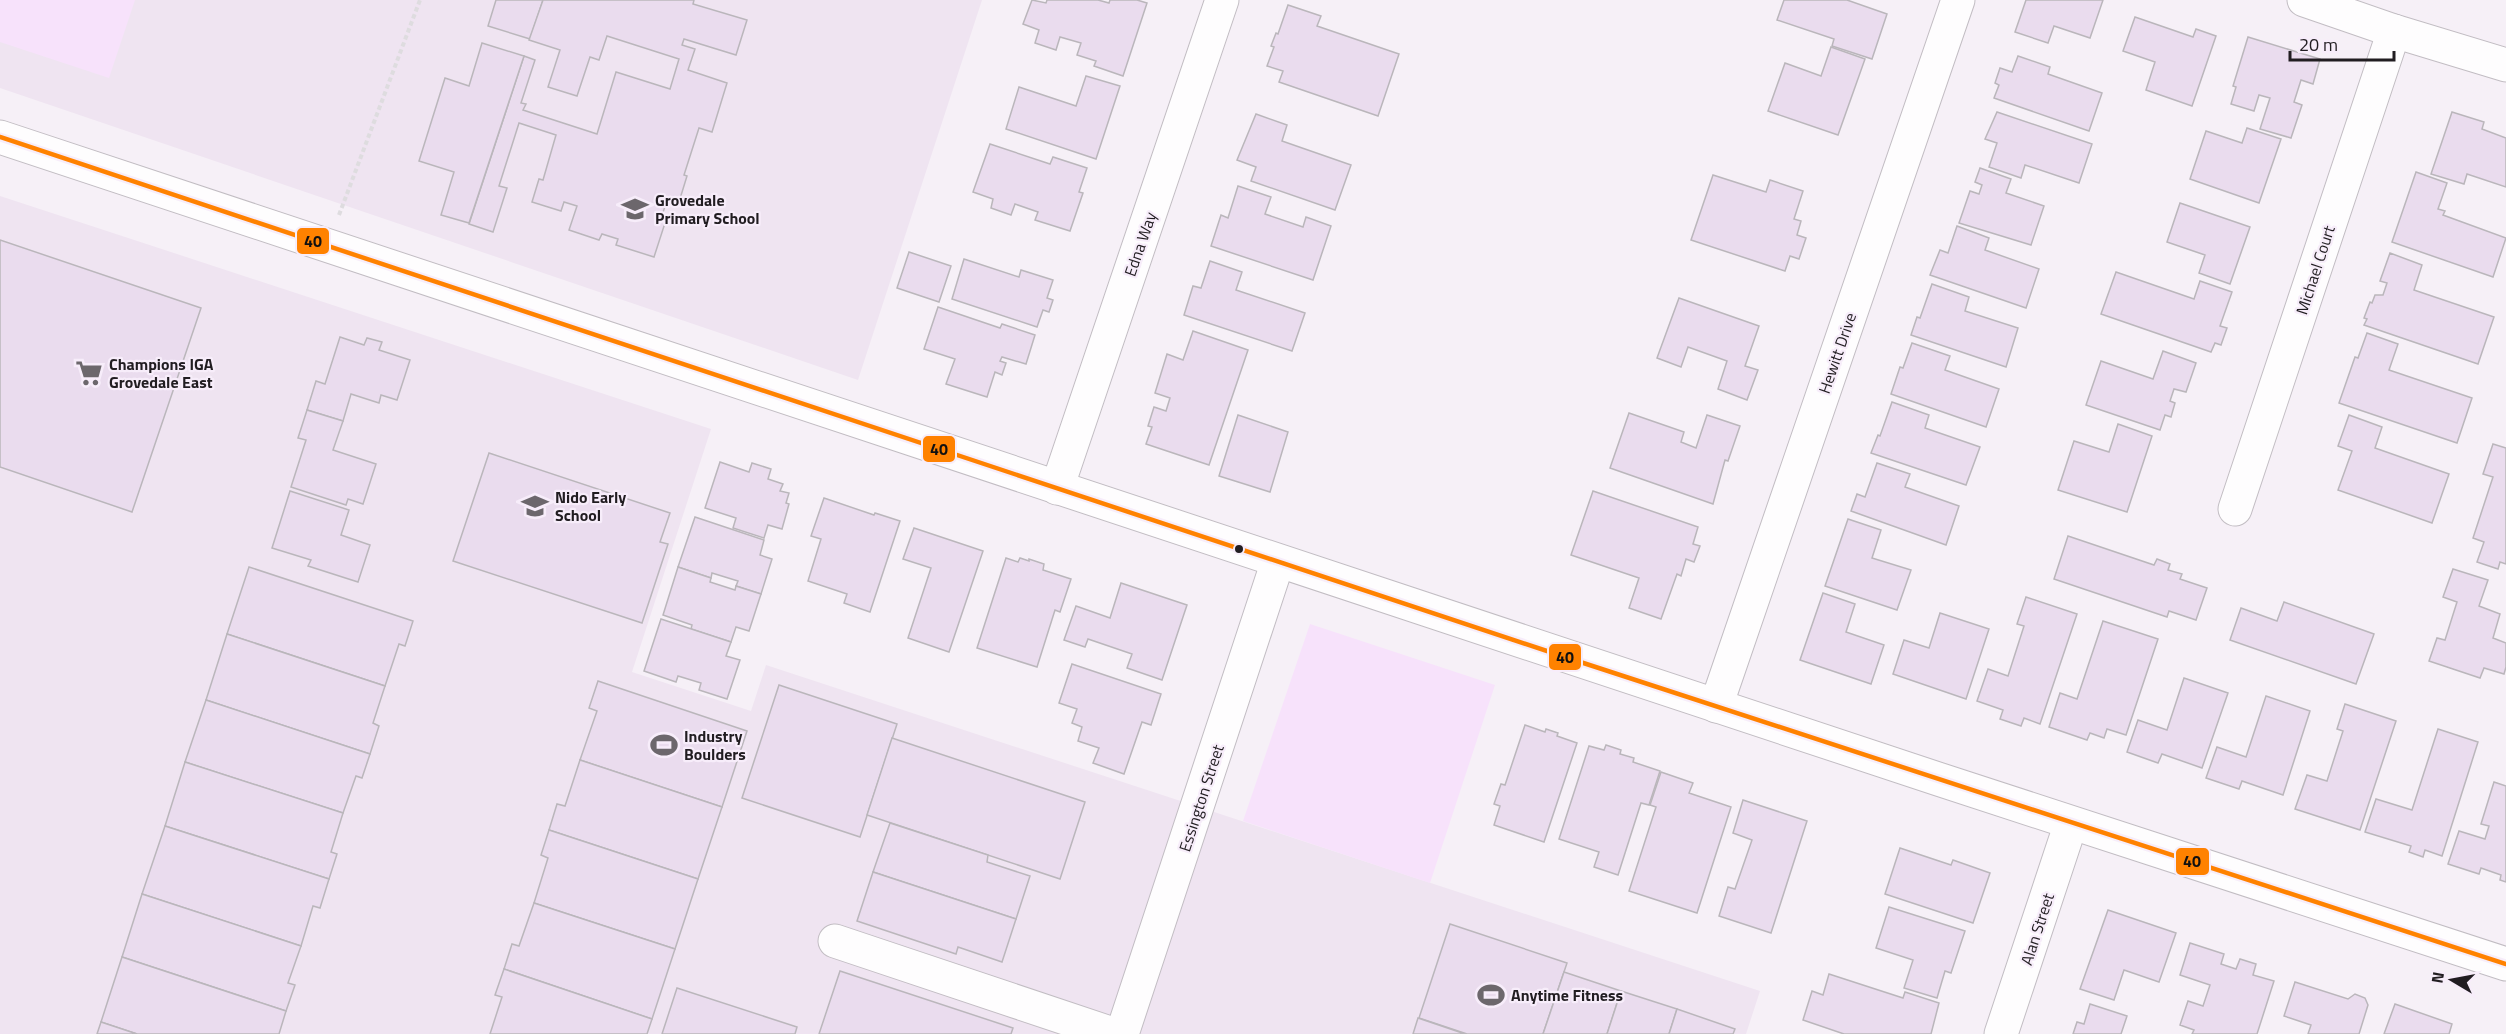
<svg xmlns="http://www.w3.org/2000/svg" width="2506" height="1034" font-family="'Titillium Web',sans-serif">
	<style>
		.built { fill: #efe4f1 }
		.green { fill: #f7e2fb }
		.building { fill: #eadcee; stroke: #bab6bb; stroke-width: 1.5 }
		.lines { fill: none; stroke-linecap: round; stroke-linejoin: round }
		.minor-casing { stroke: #c2bdc3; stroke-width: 35 }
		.path { stroke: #dedcdf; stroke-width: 4; stroke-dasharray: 4.5 3; stroke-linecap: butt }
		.minor { stroke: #fefdfe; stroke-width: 33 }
		.bus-1-casing { stroke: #f7edfa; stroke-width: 9 }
		.bus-1 { stroke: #ff8200; stroke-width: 4.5 }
		.bus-dot { fill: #211d21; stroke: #f7edfa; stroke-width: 2 }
		.labels { text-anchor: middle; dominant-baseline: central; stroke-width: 4.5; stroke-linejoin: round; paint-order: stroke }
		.poi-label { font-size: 16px; font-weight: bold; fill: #211d21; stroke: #f7edfa; text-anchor: start }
		.street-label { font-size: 16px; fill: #211d21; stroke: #f7edfa }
		.line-badge { stroke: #f7edfa; stroke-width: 2 }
		.pale-badge-label { font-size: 16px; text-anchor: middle; font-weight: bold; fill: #111 }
	</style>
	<rect width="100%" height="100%" fill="#f6f0f7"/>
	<g class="built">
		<polygon points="0,0 982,0 858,380 0,88"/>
		<polygon points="0,196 711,429 632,672 751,711 766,665 1760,991 1746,1034 0,1034"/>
	</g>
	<g class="green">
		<polygon points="0,0 135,0 109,78 0,42"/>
		<polygon points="1310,624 1495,685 1430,883 1243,821"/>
	</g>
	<g class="building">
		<polygon points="496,0 543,0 530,39 488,26"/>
		<polygon points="543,0 694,0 693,4 747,20 736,55 684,39 682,45 695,49 688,70 727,83 712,132 699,128 684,175 687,176 679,202 668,198 661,218 666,220 654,257 616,245 618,239 602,234 599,240 569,230 577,206 564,202 561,211 532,202 539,179 543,180 556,135 519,123 499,186 507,188 493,232 469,224 524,56 535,60 521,103 526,104 523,110 597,134 616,72 670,89 679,59 607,36 599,60 590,57 577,96 548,87 560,50 529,40"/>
		<polygon points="1032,0 1046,3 1047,0 1098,0 1109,3 1110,0 1137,0 1147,3 1123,76 1094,66 1096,61 1077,55 1081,43 1060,37 1056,50 1035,43 1039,30 1023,24"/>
		<polygon points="1784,0 1847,0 1887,14 1872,59 1832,46 1834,39 1777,20"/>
		<polygon points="2026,0 2103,0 2090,38 2054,26 2048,43 2015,32"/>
		<polygon points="1288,5 1321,16 1317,26 1399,54 1378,116 1279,82 1283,71 1267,66 1274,47 1271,46 1276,33 1278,34"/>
		<polygon points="2135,17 2193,37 2196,29 2216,36 2192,106 2146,90 2155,62 2123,51"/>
		<polygon points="2248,37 2320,59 2313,84 2301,80 2294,102 2302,105 2291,138 2260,129 2270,98 2259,95 2254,111 2231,104 2236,87 2233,86"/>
		<polygon points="482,43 524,56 469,223 441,215 454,172 419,161 445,78 469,86"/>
		<polygon points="1831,47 1865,59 1838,135 1768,111 1785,63 1821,76"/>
		<polygon points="2018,56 2050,67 2048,74 2102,93 2089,131 1994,98 1999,85 1995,83 2000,68 2012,72"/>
		<polygon points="1086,76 1120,86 1096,159 1006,129 1019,87 1076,106"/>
		<polygon points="1997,112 2092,144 2079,183 2025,165 2021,178 1989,167 1997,143 1985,139"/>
		<polygon points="2452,112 2484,122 2482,129 2506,138 2506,187 2467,174 2464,184 2431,174"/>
		<polygon points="1256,114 1287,125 1282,141 1351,165 1335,210 1251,181 1256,167 1237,160"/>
		<polygon points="2247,128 2281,139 2259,203 2190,179 2206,131 2242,143"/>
		<polygon points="990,144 1050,164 1053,157 1087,168 1079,192 1083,193 1070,231 1035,220 1038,212 1015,204 1011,215 991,208 993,199 973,192"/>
		<polygon points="1980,168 2011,179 2006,193 2044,206 2031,245 1959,223 1970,191 1979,194 1982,185 1975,182"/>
		<polygon points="2416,172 2447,183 2438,209 2445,211 2443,215 2506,238 2493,277 2392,242"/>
		<polygon points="1713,175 1766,192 1770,180 1803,191 1794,219 1801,221 1797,235 1806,238 1799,259 1790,256 1785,271 1691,240"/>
		<polygon points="1238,186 1271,197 1265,214 1303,227 1306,217 1331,226 1313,280 1211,246 1221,215 1228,218"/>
		<polygon points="2180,203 2250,227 2230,284 2199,273 2205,255 2167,242"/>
		<polygon points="1957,226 1989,238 1985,250 2039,269 2026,308 1930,275 1940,250 1948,253"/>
		<polygon points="0,240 201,308 132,512 0,467"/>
		<polygon points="909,252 951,266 939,302 897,288"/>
		<polygon points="2390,253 2422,265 2414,290 2494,317 2478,364 2364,325 2367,319 2364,318 2370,302 2372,303 2375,295 2383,295 2387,283 2380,281"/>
		<polygon points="964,259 1019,277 1021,270 1053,280 1047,298 1053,300 1049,312 1043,310 1037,327 952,299"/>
		<polygon points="1210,261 1242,272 1236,290 1305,313 1292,351 1184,315 1193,286 1201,288"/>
		<polygon points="2116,272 2194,299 2200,281 2232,292 2220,326 2227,328 2221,345 2215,343 2211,352 2101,314"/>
		<polygon points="1932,284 1969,297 1965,311 2018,328 2006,367 1911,335 1917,317 1920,318"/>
		<polygon points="1679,298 1759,326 1745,366 1758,370 1747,400 1718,389 1727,361 1688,347 1681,367 1657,358"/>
		<polygon points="938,307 1000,328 1002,324 1035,335 1026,364 1002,357 1000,361 1006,363 1002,375 995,372 987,397 946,384 955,359 924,349"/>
		<polygon points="1193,331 1248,350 1209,465 1146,444 1152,427 1148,426 1154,407 1166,411 1170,398 1155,393 1167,354 1183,360"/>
		<polygon points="2367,333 2398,344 2389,370 2472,398 2457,443 2339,403 2355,357 2358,358"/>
		<polygon points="340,337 364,345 367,338 382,342 379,350 410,360 397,400 381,395 379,403 351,394 343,421 307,410 316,381 325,384"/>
		<polygon points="1912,343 1950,356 1945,370 1999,389 1986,427 1891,394 1900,367 1903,368"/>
		<polygon points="2163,351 2196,363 2186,392 2174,389 2170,401 2175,403 2171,417 2165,415 2160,430 2086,405 2101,361 2153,379"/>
		<polygon points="1892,402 1929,415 1925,428 1980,447 1966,485 1871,453 1878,435 1880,436"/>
		<polygon points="307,410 343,421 333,450 376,464 363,504 348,499 346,505 291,487 306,440 298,438"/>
		<polygon points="1629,413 1684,432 1681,442 1696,448 1707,415 1740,426 1728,461 1725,460 1713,504 1610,468"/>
		<polygon points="1238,415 1288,432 1270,492 1219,476"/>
		<polygon points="2349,415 2382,427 2375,448 2449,474 2432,523 2338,490 2352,451 2338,446"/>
		<polygon points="2118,424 2152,436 2127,512 2058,490 2074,441 2109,452"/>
		<polygon points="2493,444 2506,448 2506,564 2500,562 2498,569 2477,562 2484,542 2473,538 2493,477 2483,474"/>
		<polygon points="489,453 670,513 660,542 668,544 642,623 453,561"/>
		<polygon points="720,462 749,472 752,463 771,469 768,479 783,484 780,491 789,493 786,503 789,504 782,529 768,525 764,538 733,528 736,518 705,508"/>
		<polygon points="1877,463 1910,474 1905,487 1959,506 1946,545 1851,511 1857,494 1865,497"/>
		<polygon points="290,491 349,510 341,535 370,545 358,582 308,566 311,560 272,548"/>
		<polygon points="1593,491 1698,527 1693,544 1700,546 1694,562 1686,559 1681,576 1677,574 1661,619 1629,608 1639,578 1571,555"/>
		<polygon points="824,498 874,515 875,513 900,521 870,612 844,603 847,594 808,581 821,539 811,536"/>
		<polygon points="695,517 764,540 760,555 772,559 761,594 736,586 738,581 712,573 711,578 678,567"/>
		<polygon points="1848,519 1881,530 1872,558 1911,570 1897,610 1825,586"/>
		<polygon points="914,528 983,551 949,652 908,638 931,568 903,559"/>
		<polygon points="2068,536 2154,565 2157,559 2170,564 2168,570 2182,574 2180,579 2207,588 2196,620 2169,611 2167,617 2054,579"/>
		<polygon points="1006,558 1018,562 1020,558 1029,561 1029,559 1044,564 1043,570 1071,579 1060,612 1055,610 1037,667 977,648"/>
		<polygon points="249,567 413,621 405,646 399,644 385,686 227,634"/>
		<polygon points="678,567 711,578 710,582 735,590 736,586 761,594 749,631 736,627 731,642 691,629 692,625 663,615"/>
		<polygon points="2453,569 2488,580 2479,606 2500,614 2493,638 2506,643 2506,667 2504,674 2484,668 2480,678 2429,661 2437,638 2445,640 2457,602 2443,597"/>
		<polygon points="1121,583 1187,605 1162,680 1127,668 1132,654 1088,639 1085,647 1064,640 1076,606 1110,618"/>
		<polygon points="1823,593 1855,604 1846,632 1884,645 1871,684 1800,660"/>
		<polygon points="2026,597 2077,614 2040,724 2024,718 2021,726 2000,719 2003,710 1977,701 1988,669 2008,676 2024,626 2017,624"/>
		<polygon points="2284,602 2374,634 2356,684 2230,640 2241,608 2277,621"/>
		<polygon points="1940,613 1989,629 1966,699 1893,674 1904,640 1929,648"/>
		<polygon points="661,619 731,642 726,656 740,660 727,699 699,690 701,683 678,676 676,682 644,671"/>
		<polygon points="2103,621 2158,639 2126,735 2107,729 2104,738 2090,733 2087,740 2049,727 2060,693 2077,699"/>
		<polygon points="227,634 385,686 373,723 379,726 370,754 206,700"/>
		<polygon points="1072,664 1161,694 1151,725 1142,722 1124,774 1093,763 1099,748 1078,741 1082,727 1072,723 1077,709 1059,703"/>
		<polygon points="2184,678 2228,693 2202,768 2162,754 2158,763 2127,752 2138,720 2167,730"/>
		<polygon points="598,681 747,731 722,807 580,760 597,711 589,708"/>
		<polygon points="779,685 897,724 860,837 742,798"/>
		<polygon points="2266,696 2310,711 2283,795 2242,781 2239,789 2206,778 2217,747 2246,757"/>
		<polygon points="206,700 370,754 362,778 356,776 343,813 185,762"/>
		<polygon points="2345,704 2396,721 2360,830 2295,809 2307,775 2327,781 2343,731 2337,729"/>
		<polygon points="1525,725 1545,732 1546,729 1558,733 1557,736 1577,743 1544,842 1494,825 1500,806 1494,804 1501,784 1505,785"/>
		<polygon points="2438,729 2478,742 2442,856 2425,850 2423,857 2409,852 2411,846 2365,832 2376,799 2412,810"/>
		<polygon points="892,738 1085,802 1060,879 867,815"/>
		<polygon points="1606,745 1621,750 1620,754 1634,758 1633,762 1660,771 1649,805 1641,803 1618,875 1594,867 1599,852 1559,839 1589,746 1604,750"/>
		<polygon points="580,760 722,807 698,879 549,830 557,804 565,806"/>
		<polygon points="185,762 343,813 331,852 337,854 329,879 165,826"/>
		<polygon points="1661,772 1693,783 1689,793 1731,807 1697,913 1629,891 1656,807 1650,805"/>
		<polygon points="2494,782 2506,786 2506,882 2500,880 2501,875 2481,868 2479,874 2448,864 2459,831 2485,839 2489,826 2481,824"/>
		<polygon points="1743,800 1807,821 1771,933 1719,916 1728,887 1735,889 1752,840 1733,833"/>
		<polygon points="890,823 988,855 987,862 1030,876 1016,919 873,872"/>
		<polygon points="165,826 329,879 320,908 313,906 301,946 142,894"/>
		<polygon points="549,830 698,879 675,949 534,903 548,858 541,855"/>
		<polygon points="1900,848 1951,865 1953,860 1990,873 1973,923 1885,894"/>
		<polygon points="873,872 1016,919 1002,962 958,947 956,954 857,921"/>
		<polygon points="142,894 301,946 288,983 295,985 286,1011 122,957"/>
		<polygon points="534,903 675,949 652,1019 504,969 512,944 519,946"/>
		<polygon points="1889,907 1965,931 1951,973 1945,971 1937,998 1904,988 1913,960 1876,948"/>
		<polygon points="2108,910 2176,933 2159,982 2124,970 2114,1000 2080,989"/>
		<polygon points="1450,924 1567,963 1543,1034 1467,1034 1419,1018"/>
		<polygon points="2190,943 2224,954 2221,964 2236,969 2240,959 2256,964 2253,975 2274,981 2257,1034 2192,1034 2194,1030 2180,1025 2188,1001 2203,1006 2210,985 2180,975"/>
		<polygon points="122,957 286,1011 279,1034 137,1034 101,1022"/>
		<polygon points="504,969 652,1019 647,1034 490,1034 502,997 495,995"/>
		<polygon points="840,971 1013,1028 1011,1034 819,1034"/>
		<polygon points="1564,972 1621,991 1607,1034 1543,1034"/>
		<polygon points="1829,974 1903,998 1905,992 1939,1003 1931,1034 1844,1034 1803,1020 1812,991 1823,995"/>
		<polygon points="2295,982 2348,999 2355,994 2365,998 2368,1005 2359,1034 2308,1034 2311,1025 2284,1016"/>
		<polygon points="677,988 797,1027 795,1034 662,1034"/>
		<polygon points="1621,991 1677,1009 1669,1034 1607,1034"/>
		<polygon points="2090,1004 2127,1016 2121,1034 2073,1034 2077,1022 2084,1024"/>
		<polygon points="2395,1004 2452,1024 2449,1034 2384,1034"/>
		<polygon points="1677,1009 1735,1029 1733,1034 1669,1034"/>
		<polygon points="1418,1018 1465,1034 1413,1034"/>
		<polygon points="101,1022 137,1034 97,1034"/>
	</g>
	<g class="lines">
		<defs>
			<g id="minor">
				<polyline points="2304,0 2394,31 2506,65"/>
				<path d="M0,137C834,415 1669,693 2506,964"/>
				<polyline points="1057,488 1222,0"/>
				<polyline points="2235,509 2394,31"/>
				<polyline points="1716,706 1958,0"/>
				<polyline points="835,941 1113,1034"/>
				<polyline points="1122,1034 1278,561"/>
				<polyline points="2001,1034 2071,823"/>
			</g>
		</defs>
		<use href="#minor" class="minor-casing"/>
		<polyline class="path" points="339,215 420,0"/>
		<use href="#minor" class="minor"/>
		<defs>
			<polyline id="bus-1" points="0,137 1565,657 2506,964"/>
		</defs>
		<use href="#bus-1" class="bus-1-casing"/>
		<use href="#bus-1" class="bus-1"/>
	</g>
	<defs>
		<symbol id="school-bare" viewBox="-9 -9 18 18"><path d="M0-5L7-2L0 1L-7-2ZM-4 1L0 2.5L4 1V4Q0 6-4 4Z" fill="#6c676c" stroke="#f7edfa" stroke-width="2.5" paint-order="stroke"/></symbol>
		<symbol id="supermarket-bare" viewBox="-9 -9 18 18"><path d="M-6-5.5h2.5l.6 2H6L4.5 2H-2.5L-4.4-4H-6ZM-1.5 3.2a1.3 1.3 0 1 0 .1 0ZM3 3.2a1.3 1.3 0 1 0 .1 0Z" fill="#6c676c" stroke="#f7edfa" stroke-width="2.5" paint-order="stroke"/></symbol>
		<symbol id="stadium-bare" viewBox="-9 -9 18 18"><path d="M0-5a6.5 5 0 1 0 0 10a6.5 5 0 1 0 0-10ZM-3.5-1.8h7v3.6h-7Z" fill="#6c676c" stroke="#f7edfa" stroke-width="2.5" paint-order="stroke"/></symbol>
	</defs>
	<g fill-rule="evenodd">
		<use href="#school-bare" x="616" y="190" width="38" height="38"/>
		<use href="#supermarket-bare" x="70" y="354" width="38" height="38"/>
		<use href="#school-bare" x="516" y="487" width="38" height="38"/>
		<use href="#stadium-bare" x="645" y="726" width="38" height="38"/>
		<use href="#stadium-bare" x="1472" y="976" width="38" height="38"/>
	</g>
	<circle class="bus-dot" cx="1239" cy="549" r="5"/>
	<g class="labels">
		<g class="poi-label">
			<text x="655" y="200">Grovedale<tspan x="655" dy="18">Primary School</tspan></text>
			<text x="109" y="364">Champions IGA<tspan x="109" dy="18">Grovedale East</tspan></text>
			<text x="555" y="497">Nido Early<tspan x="555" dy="18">School</tspan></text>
			<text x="684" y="736">Industry<tspan x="684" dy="18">Boulders</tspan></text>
			<text x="1511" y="995">Anytime Fitness</text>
		</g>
		<g class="street-label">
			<text transform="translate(1140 244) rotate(-71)">Edna Way</text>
			<text transform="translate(2315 270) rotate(-72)">Michael Court</text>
			<text transform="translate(1837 353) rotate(-71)">Hewitt Drive</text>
			<text transform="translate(1201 798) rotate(-72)">Essington Street</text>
			<text transform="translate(2037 929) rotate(-72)">Alan Street</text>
		</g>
	</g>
	<g class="line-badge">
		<rect x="296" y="227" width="34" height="28" rx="6" fill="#ff8200"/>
		<rect x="922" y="435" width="34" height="28" rx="6" fill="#ff8200"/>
		<rect x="1548" y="643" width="34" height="28" rx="6" fill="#ff8200"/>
		<rect x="2175" y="847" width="35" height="29" rx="6" fill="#ff8200"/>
	</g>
	<g class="pale-badge-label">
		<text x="313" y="247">40</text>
		<text x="939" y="455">40</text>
		<text x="1565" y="663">40</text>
		<text x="2192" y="867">40</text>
	</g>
	<g transform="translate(2452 980) rotate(280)" stroke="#f7edfa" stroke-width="4.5" paint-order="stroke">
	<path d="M0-4.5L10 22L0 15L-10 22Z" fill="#211d21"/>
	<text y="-9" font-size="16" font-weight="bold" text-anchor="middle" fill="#211d21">N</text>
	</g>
	<path d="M2290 51v9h104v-9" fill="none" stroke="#211d21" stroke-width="3"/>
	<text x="2299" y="51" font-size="18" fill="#211d21" stroke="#f7edfa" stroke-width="4.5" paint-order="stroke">20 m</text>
</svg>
